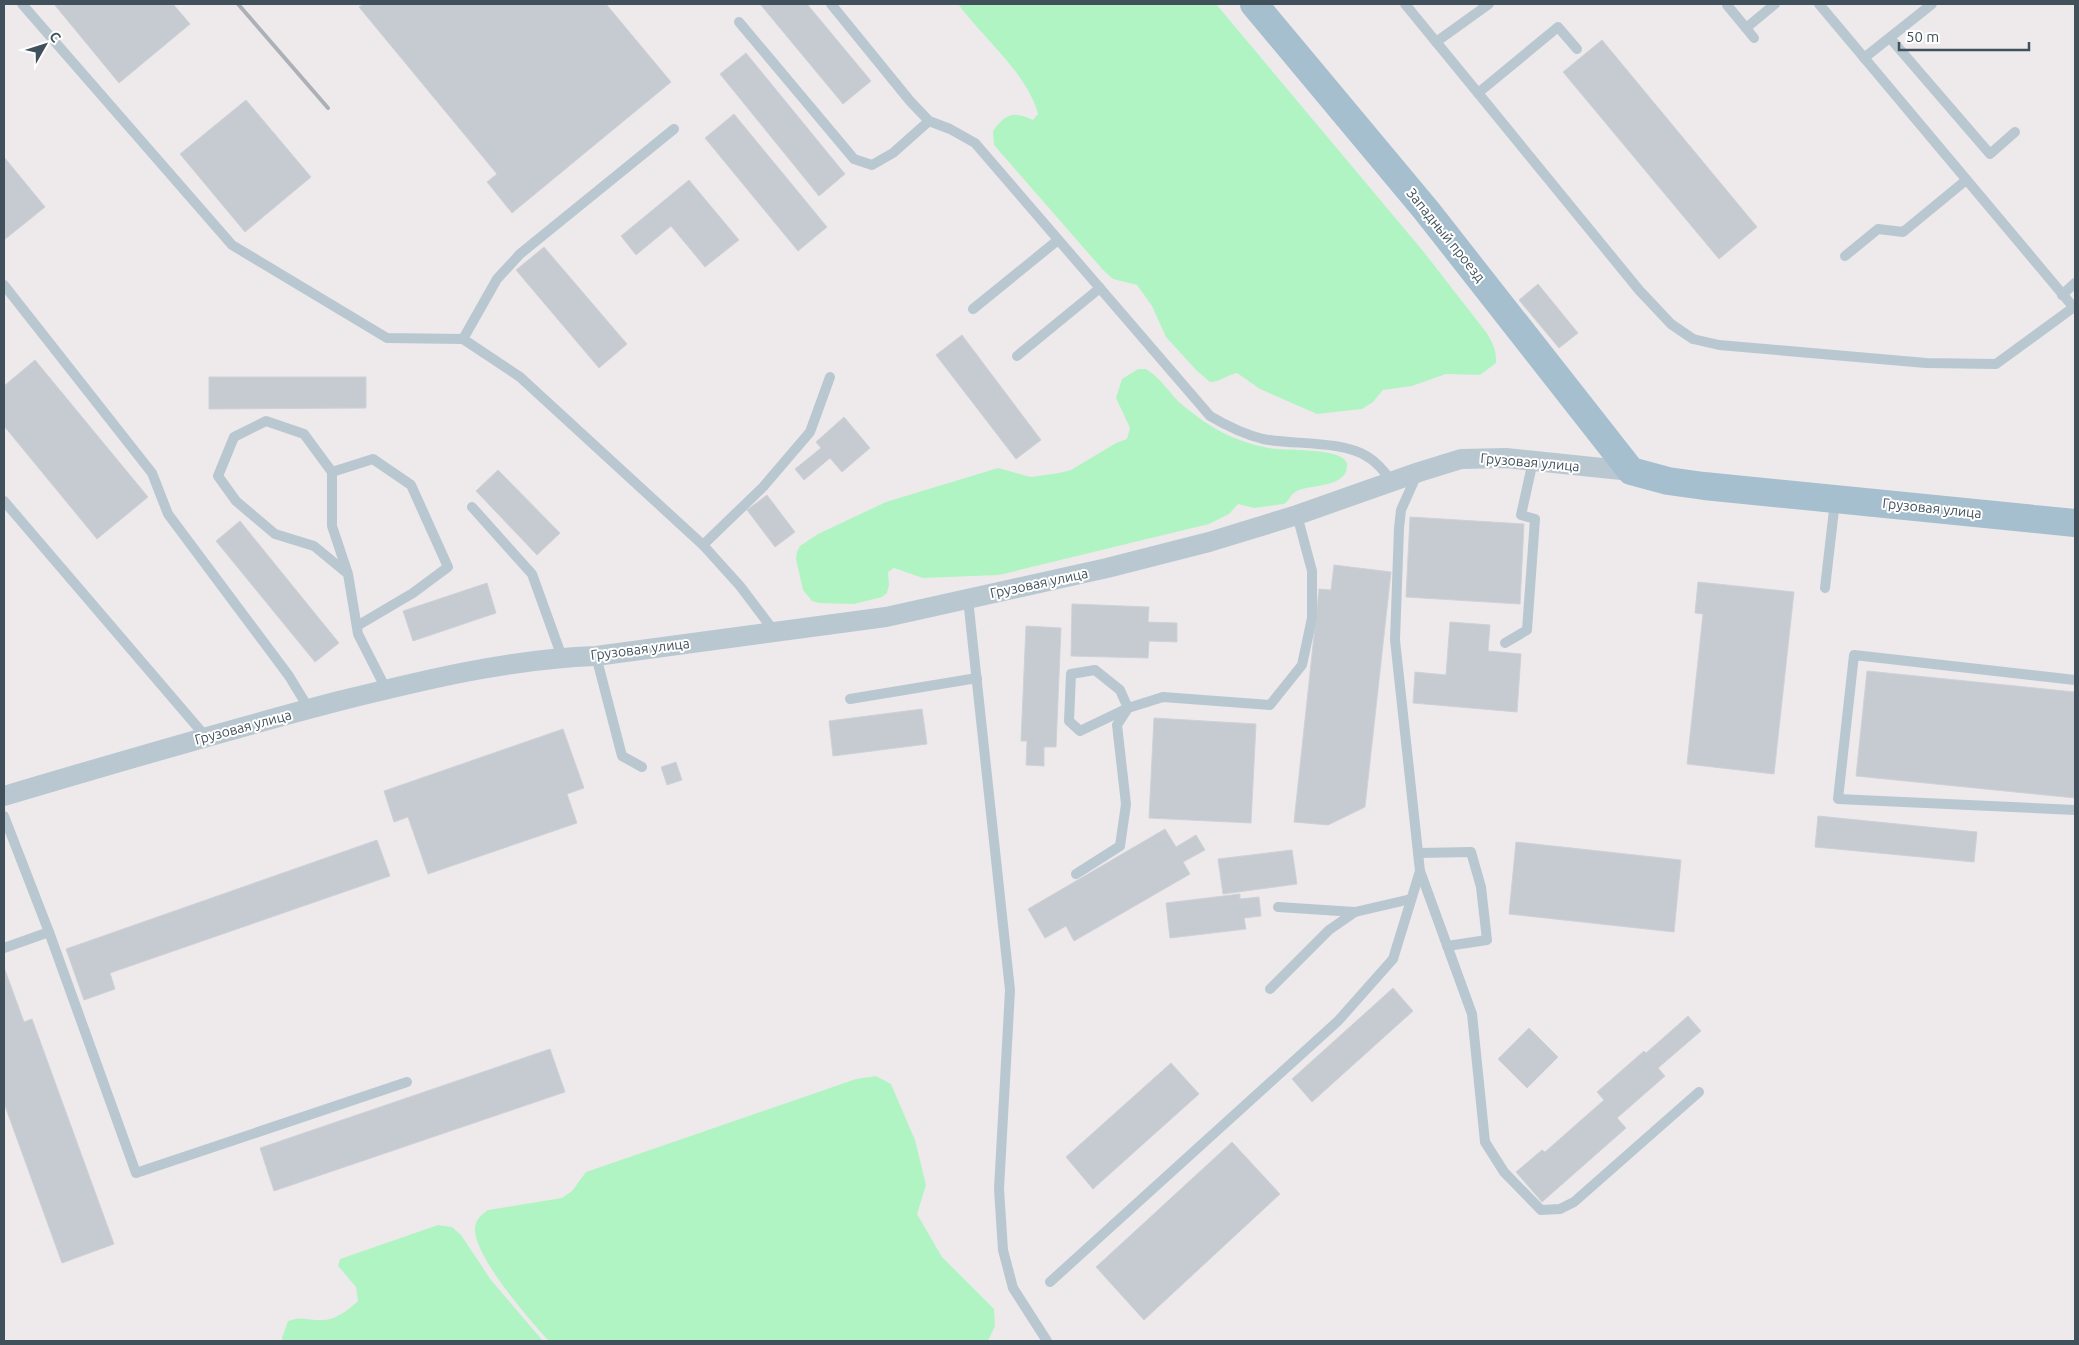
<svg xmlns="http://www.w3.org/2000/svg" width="2079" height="1345" font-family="Ubuntu,sans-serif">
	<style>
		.green { fill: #b1f4c4 }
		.building { fill: #c6cbd1; stroke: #ced2d8 }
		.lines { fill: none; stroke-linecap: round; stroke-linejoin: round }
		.lane { stroke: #b9c8d0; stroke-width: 10 }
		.street { stroke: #b9c8d0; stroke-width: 20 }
		.primary { stroke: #a6bfcf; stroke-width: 28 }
		.rail { stroke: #acb1b7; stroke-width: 4 }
		.labels { text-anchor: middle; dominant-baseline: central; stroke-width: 4; stroke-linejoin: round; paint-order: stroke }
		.street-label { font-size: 14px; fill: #41515b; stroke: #fff }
	</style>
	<rect width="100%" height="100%" fill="#eeeaeb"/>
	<g class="green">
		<path d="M958,4H1216L1423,251L1486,332C1492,342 1497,350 1496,363L1480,375L1446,374L1412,386L1383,390L1373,402L1362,409L1317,414L1260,389L1237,373C1227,375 1220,382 1210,382L1197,371L1166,337L1152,306L1137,285L1113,279L1103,270L994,145L993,131C1006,113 1013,111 1033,120L1038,114C1028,74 982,37 958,4Z"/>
		<path d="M1138,369H1146L1153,374C1163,382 1170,393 1179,402C1207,426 1232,441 1269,448C1284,451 1345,447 1347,464C1349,490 1304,483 1294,493C1290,496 1289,501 1284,504L1254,508L1238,504L1229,514L1209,524L999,575L923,578L894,568L888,572L889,585L887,593L882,597L854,604L819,603L812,601L803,590L796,559L797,552L800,546L818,534L886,502L998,468L1031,477L1059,473L1071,470L1116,443L1127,439L1130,428L1116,398L1122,379Z"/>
		<path d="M876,1076L891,1084L915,1140L926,1185L917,1214L942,1257L994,1309L995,1326L988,1341H549C530,1321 473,1255 475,1228C476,1219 481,1215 488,1210L562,1198L572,1191L586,1172L856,1079Z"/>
		<path d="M438,1225L452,1227L461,1235L491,1280L543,1341H283L282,1338L288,1321C304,1316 304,1320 319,1320C335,1321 347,1311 358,1301L356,1287L338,1266L340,1259Z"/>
	</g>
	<g class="building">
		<polygon points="54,4 173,4 190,24 119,83"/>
		<polygon points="364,4 606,4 671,82 512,213 487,182 497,174 359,7"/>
		<polygon points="760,4 807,4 871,81 843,104"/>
		<polygon points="1602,40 1757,227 1719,259 1563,72"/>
		<polygon points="746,53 845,174 819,196 720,74"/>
		<polygon points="246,100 311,177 245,232 180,154"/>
		<polygon points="734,114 827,227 798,251 705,138"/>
		<polygon points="4,157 45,207 4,240"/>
		<polygon points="689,180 739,240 705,267 671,226 636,255 621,236"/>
		<polygon points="544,247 627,344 599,368 516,270"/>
		<polygon points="1538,284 1578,333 1559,348 1519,300"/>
		<polygon points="962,335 1041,440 1016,459 936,355"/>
		<polygon points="35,360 148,497 97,539 4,426 4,386"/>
		<polygon points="209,377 366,377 366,408 209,409"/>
		<polygon points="844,417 870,448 842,472 830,458 804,480 795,469 821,448 816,442"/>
		<polygon points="498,470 560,533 537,555 476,491"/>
		<polygon points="767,495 795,532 775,547 747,510"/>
		<polygon points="1410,517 1524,524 1520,604 1406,597"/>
		<polygon points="240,521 339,643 315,662 216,541"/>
		<polygon points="1334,565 1391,572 1365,807 1328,825 1294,822 1319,589 1331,590"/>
		<polygon points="1698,582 1794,592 1774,774 1687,764 1703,614 1695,613"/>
		<polygon points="487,583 496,613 413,641 403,611"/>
		<polygon points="1072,604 1149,607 1148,622 1177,623 1177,642 1149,641 1148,658 1071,656"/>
		<polygon points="1450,622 1490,625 1488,651 1521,654 1517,712 1413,703 1415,672 1446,675"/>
		<polygon points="1026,626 1061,628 1056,747 1044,747 1044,766 1026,765 1027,741 1021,741"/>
		<polygon points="1867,671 2075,692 2075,798 1856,776"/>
		<polygon points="922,709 927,744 833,756 829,721"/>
		<polygon points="1154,718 1256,724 1251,823 1149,818"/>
		<polygon points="563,729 584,788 567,794 577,823 428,874 408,817 394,822 384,791"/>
		<polygon points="676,762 682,780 667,785 661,767"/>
		<polygon points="1818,816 1977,832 1974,862 1815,847"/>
		<polygon points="1165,829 1176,847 1196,835 1205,850 1183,862 1190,874 1074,941 1066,926 1045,938 1028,909"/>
		<polygon points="377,840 390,876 110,973 115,989 84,1000 66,949"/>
		<polygon points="1516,842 1681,860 1674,932 1509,914"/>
		<polygon points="1292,850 1297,884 1223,894 1218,859"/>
		<polygon points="1240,894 1240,899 1259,897 1261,916 1244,918 1246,929 1170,938 1166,903"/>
		<polygon points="4,967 24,1022 32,1019 114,1244 62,1263 4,1103"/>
		<polygon points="1393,988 1413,1011 1312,1102 1292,1079"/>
		<polygon points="1688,1016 1701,1031 1658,1068 1665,1076 1617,1118 1626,1128 1542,1202 1516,1172 1542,1150 1545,1152 1604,1100 1597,1092 1644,1051 1646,1053"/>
		<polygon points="1529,1028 1558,1057 1527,1088 1498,1059"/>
		<polygon points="550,1049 565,1092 274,1191 260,1148"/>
		<polygon points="1171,1063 1199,1094 1093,1189 1066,1157"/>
		<polygon points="1232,1142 1280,1194 1144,1320 1096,1267"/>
	</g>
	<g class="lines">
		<g class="lane">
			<polyline points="22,4 232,245 387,338 463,339 520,377 703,545 740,586 774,631"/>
			<path d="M831,4L910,101L929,121L950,129L975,143L1210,416C1227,426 1243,434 1263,439C1293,445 1342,440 1368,457C1378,463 1385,472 1392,482"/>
			<polyline points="1405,4 1478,93 1558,27 1577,49"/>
			<polyline points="1819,4 2075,309"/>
			<polyline points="1727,5 1746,28"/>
			<polyline points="739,22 854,159 872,165 893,153 929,121"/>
			<polyline points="1754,38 1746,28 1775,4"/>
			<polyline points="1890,38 1990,154 2015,132"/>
			<polyline points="1436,42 1489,4"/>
			<polyline points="1864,58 1932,4"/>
			<polyline points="1478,93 1639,290 1671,324 1693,339 1719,345 1926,363 1996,364 2074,307"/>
			<polyline points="1845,256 1878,229 1903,232 1965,181"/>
			<polyline points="4,285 152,473 168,514 289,676 309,709"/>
			<polyline points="2062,295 2075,283"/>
			<polyline points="973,309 1058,240"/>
			<polyline points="463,339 497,279 520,254 674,129"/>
			<polyline points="1017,356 1100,288"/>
			<polyline points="332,472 373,459 411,485 448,567 413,593 357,626"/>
			<polyline points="1418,472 1401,510 1399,528 1395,640 1420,871 1472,1014 1485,1142 1504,1172 1541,1210 1560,1209 1574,1202 1699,1092"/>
			<polyline points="4,501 206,737"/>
			<polyline points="472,507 532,574 562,657"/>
			<polyline points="703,545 763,487 810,432 830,377"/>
			<polyline points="348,574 314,546 275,534 236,501 218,476 234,437 266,421 304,434 332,472 332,526 348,574 358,634 386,689"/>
			<polyline points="1825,588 1835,501"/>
			<polyline points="968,599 1010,990 999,1189 1003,1250 1013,1288 1047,1341"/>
			<polyline points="1505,643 1527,630 1535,519 1521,515 1533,461"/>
			<polyline points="596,656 622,756 642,767"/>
			<polygon points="1095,670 1120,690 1128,708 1080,731 1069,721 1071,674"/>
			<polyline points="2075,680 1854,655 1838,799 2075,810"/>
			<polyline points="850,699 977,678"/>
			<polyline points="4,816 49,932 136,1173 407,1082"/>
			<polyline points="1418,853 1471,852 1481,887 1487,940 1447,946"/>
			<polyline points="1076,874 1120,846 1126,804 1117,725 1128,708 1163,697 1270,705 1302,665 1312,618 1312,571 1297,515"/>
			<polyline points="1278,907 1355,912"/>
			<polyline points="4,948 49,932"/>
			<polyline points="1270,989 1329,930 1355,912 1411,899"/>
			<polyline points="1050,1282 1338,1021 1393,959 1420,871"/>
		</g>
		<path class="street" d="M4,796C115,763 227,730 339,701C424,680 509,659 596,656L886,617L1107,568L1209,542L1297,515L1419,472L1461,459L1506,458L1631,471"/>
		<polyline class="primary" points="1254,4 1426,210 1631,471 1668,481 1704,486 2075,523"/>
		<polyline class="rail" points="238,4 328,108"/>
	</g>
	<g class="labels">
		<g class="street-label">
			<text transform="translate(1446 235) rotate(51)">Западный проезд</text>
			<text transform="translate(1530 462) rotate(5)">Грузовая улица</text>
			<text transform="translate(1932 508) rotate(6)">Грузовая улица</text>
			<text transform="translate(1039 583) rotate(-12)">Грузовая улица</text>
			<text transform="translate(640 649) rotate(-7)">Грузовая улица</text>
			<text transform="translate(243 727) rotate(-15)">Грузовая улица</text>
		</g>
	</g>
	<rect width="2079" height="1345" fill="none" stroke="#41515b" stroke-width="10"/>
	<g transform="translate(45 45) rotate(51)" stroke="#ffffff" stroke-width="4" paint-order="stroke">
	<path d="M0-4L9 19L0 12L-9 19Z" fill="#41515b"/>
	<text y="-8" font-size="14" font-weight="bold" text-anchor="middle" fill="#41515b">С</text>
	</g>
	<path d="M1899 42v8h130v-8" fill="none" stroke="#41515b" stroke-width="2.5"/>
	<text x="1906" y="42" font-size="15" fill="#41515b" stroke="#ffffff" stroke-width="4" paint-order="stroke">50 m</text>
</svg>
